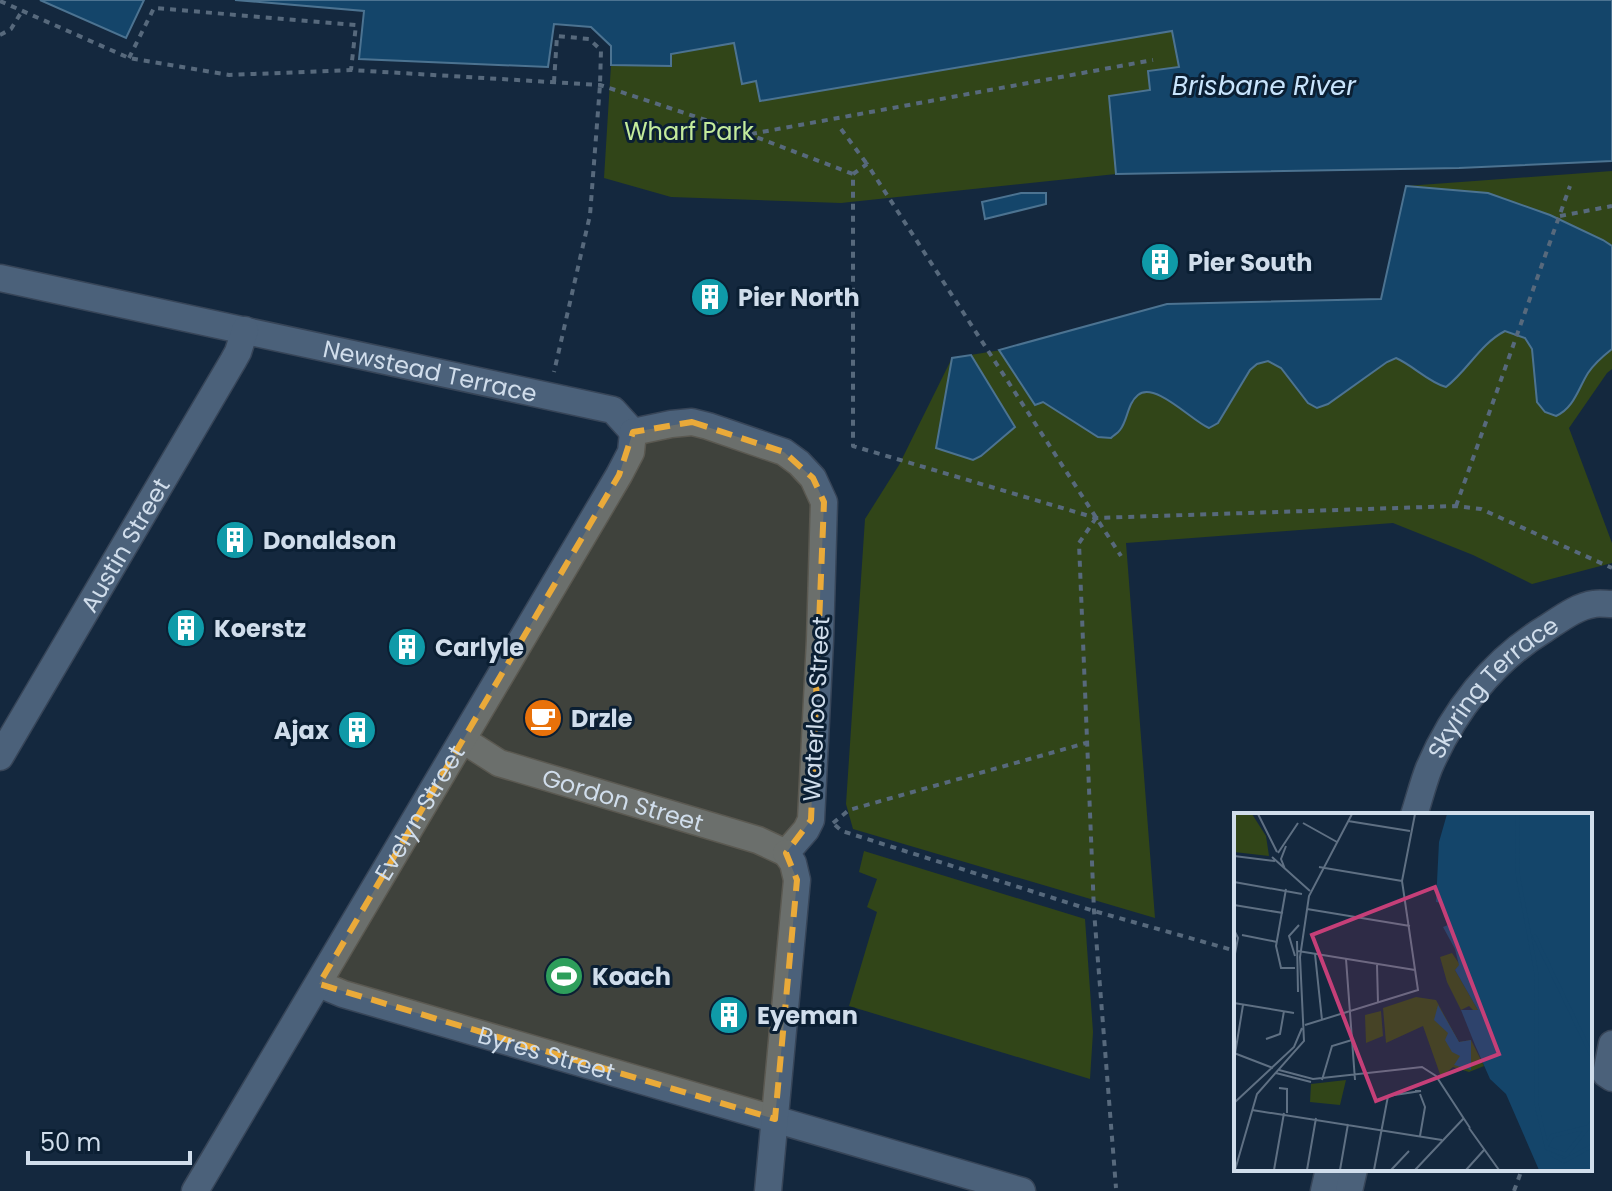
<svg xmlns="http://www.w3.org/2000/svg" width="1612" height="1191" font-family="Poppins,sans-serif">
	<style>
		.green { fill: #314518 }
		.water { fill: #14456a; stroke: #4c7391; stroke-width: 2 }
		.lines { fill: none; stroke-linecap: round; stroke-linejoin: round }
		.minor-casing { stroke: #374558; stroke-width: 29 }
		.path { stroke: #57697c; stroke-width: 4; stroke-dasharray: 6 6; stroke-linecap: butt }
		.minor { stroke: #4b617a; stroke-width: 26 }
		.marked { fill: #eaaa39; fill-opacity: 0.2; stroke: #eaaa39; stroke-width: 6; stroke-dasharray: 16 10; stroke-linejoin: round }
		.labels { text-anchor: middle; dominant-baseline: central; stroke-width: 6; stroke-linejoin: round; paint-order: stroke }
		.park-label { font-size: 24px; fill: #c3eb9c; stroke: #0b1f33 }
		.poi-label { font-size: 24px; font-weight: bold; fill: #d0ddeb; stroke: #0b1f33; text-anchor: start }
		.street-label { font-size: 24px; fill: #d0ddeb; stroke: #0b1f33 }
		.water-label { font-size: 26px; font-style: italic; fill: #c9e5fd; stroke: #0b1f33 }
		.inset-river { fill: none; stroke: #14456a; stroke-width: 4 }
		.inset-road { fill: none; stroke: #5f7083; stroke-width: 2 }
		.view { fill: #c53f78; fill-opacity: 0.15; stroke: #c53f78; stroke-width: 4 }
		.inset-edge { fill: none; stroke: #d0ddeb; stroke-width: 4 }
	</style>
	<rect width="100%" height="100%" fill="#14283e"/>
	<g class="green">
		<polygon points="1173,31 1179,67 1151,90 1109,96 1116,174 841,203 671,197 604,178 611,65 670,66 671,54 734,42 742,83 756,81 760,100"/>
		<polygon points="1612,171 1612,369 1607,373 1569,428 1612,543 1612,563 1532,584 1473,555 1393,523 1126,543 1155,918 853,829 846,804 865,519 899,465 952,358 1001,350 1167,304 1381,299 1406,186"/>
		<polygon points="864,851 1085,919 1093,1032 1090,1079 849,1006 877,912 867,907 877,879 859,872"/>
	</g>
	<g class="water">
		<polygon points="40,0 144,0 126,38"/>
		<polygon points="235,0 1612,0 1612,161 1459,168 1116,174 1109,96 1150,90 1148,71 1179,67 1172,31 760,101 756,81 742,84 734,43 671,54 671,66 611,65 611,46 591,27 554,24 548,67 359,59 364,11"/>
		<path d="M1406,186L1488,193L1550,215L1603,240L1612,246V349C1603,356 1594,364 1588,373C1578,389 1574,408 1556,416L1545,412L1537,402L1532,349L1525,338L1505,331C1480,344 1468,370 1446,387C1428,382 1414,366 1396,358L1387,362L1328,404L1317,408L1308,403L1281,368L1268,361L1257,364L1250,370L1218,423L1209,428C1192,421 1155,381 1138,395C1127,404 1128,420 1120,430C1118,433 1114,435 1111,438L1098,437L1043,402L1035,405L999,350L1167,304L1381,299Z"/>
		<polygon points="1021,193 1046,193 1046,204 985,219 982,202"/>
		<polygon points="971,355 1015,427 981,456 973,460 936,448 952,358"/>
	</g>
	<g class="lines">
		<defs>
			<g id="minor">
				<path id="s1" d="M0,278L613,410L633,432"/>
				<polyline points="633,432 671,424 692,422 708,426 784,452 799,463 813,478 824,502 820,640 811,820 806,830 786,853"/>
				<path id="s2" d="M463,740L499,763L758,840L786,853"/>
				<path id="s3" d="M0,757L233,361L238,352L245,330"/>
				<path id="s4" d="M1414,815C1419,800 1423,783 1429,768C1453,712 1492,661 1545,629C1559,620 1577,606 1594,604C1599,603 1606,604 1612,604"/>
				<path id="s5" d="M319,984L343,994L1022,1191"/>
				<polyline points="1612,1044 1606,1074 1612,1078"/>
				<path id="s6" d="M195,1191L619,475L631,452L633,432"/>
				<polyline points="768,1191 797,880 793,863 786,853"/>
				<polyline points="1324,1191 1329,1169"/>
				<polyline points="1349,1191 1354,1169"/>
			</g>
		</defs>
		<use href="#minor" class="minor-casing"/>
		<g class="path">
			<polyline points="0,1 129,58 229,75 351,70 600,85 748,134 853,174 853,446 1096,518 1456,506 1481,509 1612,568"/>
			<polyline points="0,35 11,29 22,11"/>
			<polyline points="129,58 154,8 356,25 351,70"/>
			<polyline points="554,82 557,36 589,39 601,50 600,85 590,215 554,372"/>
			<polyline points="841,129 867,164"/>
			<polyline points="751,134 1153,60"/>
			<polyline points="853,174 867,164 1121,556"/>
			<polyline points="1560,216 1612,206"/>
			<polyline points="1456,506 1570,186"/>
			<polyline points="1096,518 1079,543 1094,911 1116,1188"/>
			<polyline points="833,823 849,810 1086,743"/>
			<polyline points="835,825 842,831 1094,911 1236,951"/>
			<polyline points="1514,1191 1522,1169"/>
		</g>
		<use href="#minor" class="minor"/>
	</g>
	<path class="marked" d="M692,422L784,452L813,478L824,502L811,820L786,853L797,880L775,1119L319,984L619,475L633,432Z"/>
	<defs>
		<symbol id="building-disc" viewBox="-11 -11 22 22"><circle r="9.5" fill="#0f9aa8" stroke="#0b1f33"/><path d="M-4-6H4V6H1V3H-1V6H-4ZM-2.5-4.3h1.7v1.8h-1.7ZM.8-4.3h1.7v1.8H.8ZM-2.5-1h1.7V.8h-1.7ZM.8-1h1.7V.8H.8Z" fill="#fff"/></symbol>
		<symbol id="cafe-disc" viewBox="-11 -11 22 22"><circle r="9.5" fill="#e8710a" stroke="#0b1f33"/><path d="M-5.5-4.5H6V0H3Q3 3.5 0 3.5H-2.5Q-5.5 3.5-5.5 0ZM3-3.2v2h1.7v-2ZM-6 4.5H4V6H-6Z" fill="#fff"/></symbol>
		<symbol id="stadium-disc" viewBox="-11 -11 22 22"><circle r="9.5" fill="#2e9e5b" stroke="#0b1f33"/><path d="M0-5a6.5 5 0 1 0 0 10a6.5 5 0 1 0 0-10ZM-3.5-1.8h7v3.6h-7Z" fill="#fff"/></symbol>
	</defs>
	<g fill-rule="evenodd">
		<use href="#building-disc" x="1138" y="240" width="44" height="44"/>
		<use href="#building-disc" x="688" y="275" width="44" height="44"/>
		<use href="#building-disc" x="213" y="518" width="44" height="44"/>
		<use href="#building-disc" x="164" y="606" width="44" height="44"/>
		<use href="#building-disc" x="385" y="625" width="44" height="44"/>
		<use href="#cafe-disc" x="521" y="696" width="44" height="44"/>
		<use href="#building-disc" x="335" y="708" width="44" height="44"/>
		<use href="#stadium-disc" x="542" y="954" width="44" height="44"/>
		<use href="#building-disc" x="707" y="993" width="44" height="44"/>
	</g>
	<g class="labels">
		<g class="park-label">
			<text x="689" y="131">Wharf Park</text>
		</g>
		<g class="poi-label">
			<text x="1188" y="262">Pier South</text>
			<text x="738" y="297">Pier North</text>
			<text x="263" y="540">Donaldson</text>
			<text x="214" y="628">Koerstz</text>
			<text x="435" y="647">Carlyle</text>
			<text x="571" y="718">Drzle</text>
			<text x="329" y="730" text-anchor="end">Ajax</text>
			<text x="592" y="976">Koach</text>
			<text x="757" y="1015">Eyeman</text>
		</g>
		<g class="street-label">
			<text stroke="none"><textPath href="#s1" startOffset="440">Newstead Terrace</textPath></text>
			<text stroke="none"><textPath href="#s3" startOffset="246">Austin Street</textPath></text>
			<text stroke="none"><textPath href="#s4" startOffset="154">Skyring Terrace</textPath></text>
			<text transform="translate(816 709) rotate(-87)">Waterloo Street</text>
			<text stroke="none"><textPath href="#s2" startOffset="172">Gordon Street</textPath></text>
			<text stroke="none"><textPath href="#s6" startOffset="440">Evelyn Street</textPath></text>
			<text stroke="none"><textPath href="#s5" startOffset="238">Byres Street</textPath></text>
		</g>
		<g class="water-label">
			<text x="1264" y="86">Brisbane River</text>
		</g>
	</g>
	<g transform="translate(1234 813)">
		<rect width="358" height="358" fill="#14283e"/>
		<path d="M0,1H18L32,23L35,43L0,39ZM218,140L226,152L221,157L244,197L241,199L235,193L227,197L213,169L206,144ZM182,184L202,187L225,229L237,227L250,253L235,259L219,254L207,264L189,213L152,230L149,195ZM147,198L149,223L132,230L131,202ZM112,267L106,292L76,289L77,271Z" fill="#314518"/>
		<path d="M213,1H358V357H305L272,281L256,266L241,232L227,197H244L221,157L225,152L221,136L209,114L214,112L208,90L202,89L205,29ZM204,192L225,229L237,227V257L220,252L226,243L218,239L211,227L214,220L200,207Z" fill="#14456a"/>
		<path class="inset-river" d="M283,1L284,63L302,158L303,294L313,335L332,342L358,309M300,122L358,243M313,332L318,323L358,313M317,341L330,348L358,333"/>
		<path class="inset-road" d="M24,1L43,39M114,8L176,18M69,10L103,29M44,40L64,10M0,43L41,48M38,44L76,78M85,54L168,68M51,56L47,46L52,33M0,69L68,81M52,76L42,133L47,155H61M0,92L49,100M73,96L176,113M0,117L4,125L0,146M8,122L43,129M63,128L64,179M64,138L181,157M81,141L88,207M61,143L55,123L65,112M112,146L121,267M143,152L144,190M0,190L60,200M71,212L184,177L168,68L181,1M32,226L46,221L50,198M0,240L39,255M1,241L9,192M45,257L79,266L188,254L202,263L236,315M42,260L77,269M88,267L98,233L118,227M45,275L53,276V300M0,290L60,234L68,215M18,297L208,327M235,315L265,357M186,323L191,294L186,281M1,357L23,281L70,228L66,144L75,83L118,1M40,357L50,300M73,357L82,305M106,357L114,311M140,357L154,283L187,278H181M157,357L175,338M181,357L230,305M232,357L250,337"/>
		<path class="view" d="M201,74L265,241L142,288L78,122Z"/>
		<rect width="358" height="358" class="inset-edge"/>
	</g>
	<path d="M28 1151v12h162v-12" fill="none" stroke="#d0ddeb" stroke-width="4"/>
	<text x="40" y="1151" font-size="24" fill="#d0ddeb" stroke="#0b1f33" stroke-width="6" paint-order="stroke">50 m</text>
</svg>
